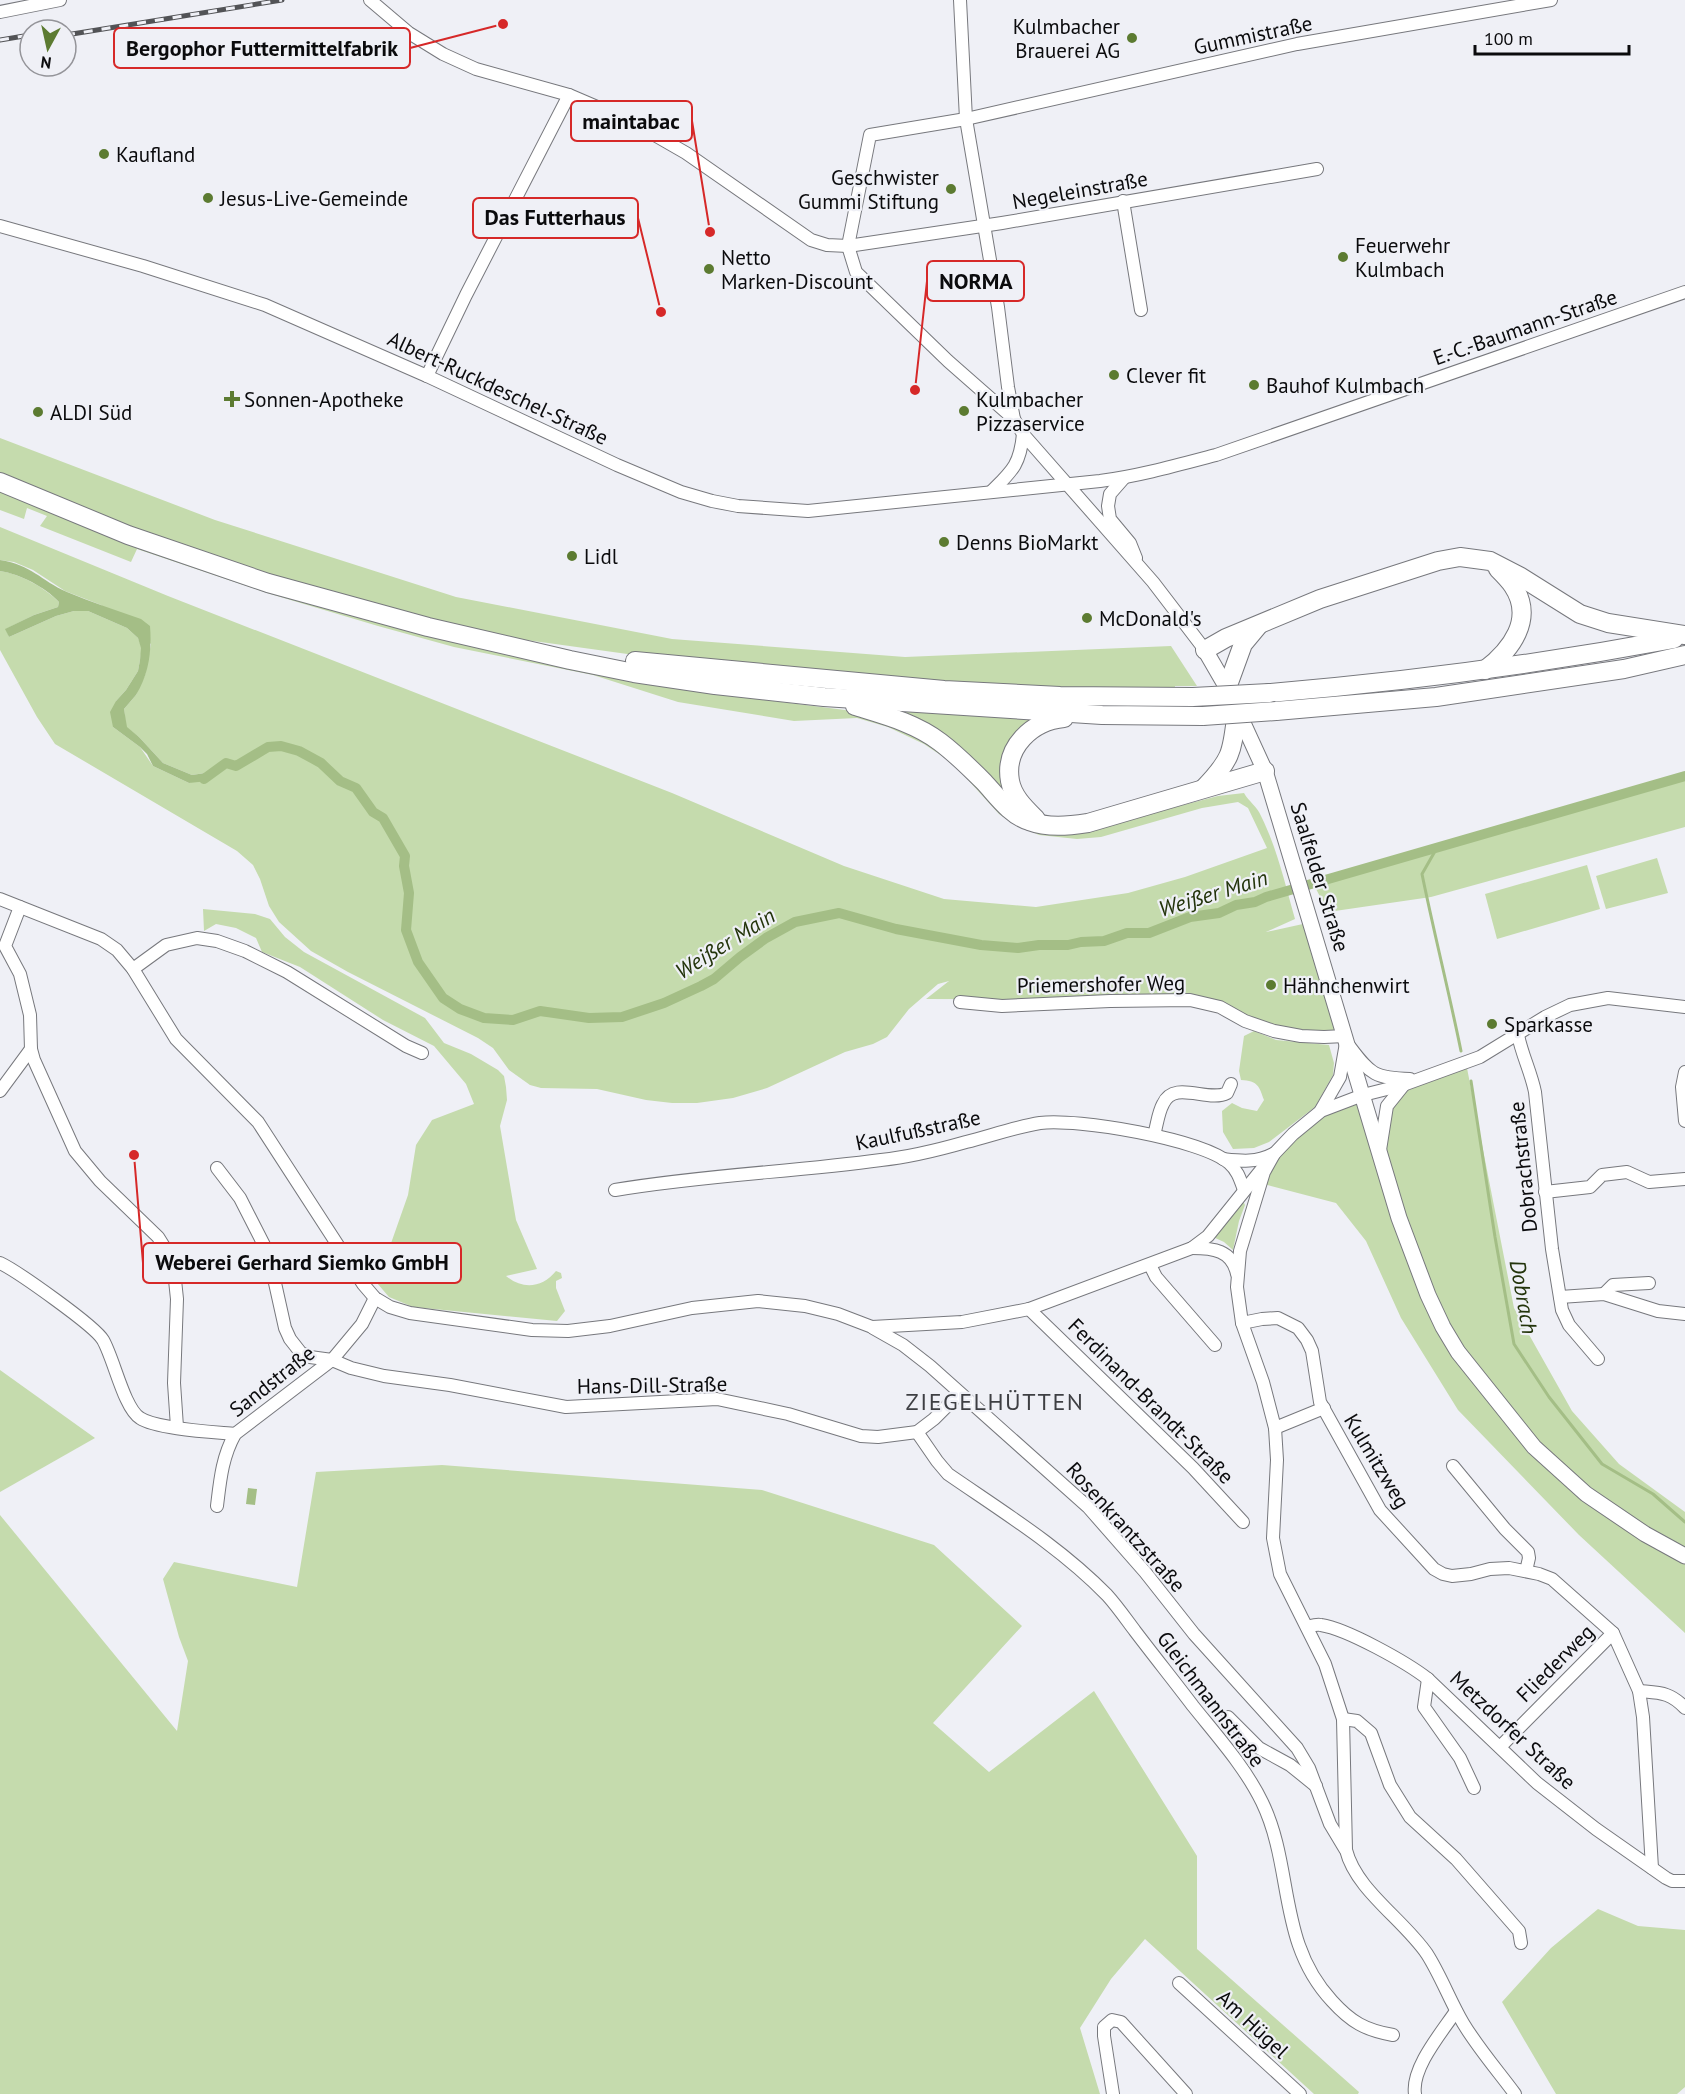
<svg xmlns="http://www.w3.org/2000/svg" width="1685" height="2094" font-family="'PT Sans',sans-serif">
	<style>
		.green { fill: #c5dbad }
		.water { fill: #a4be86 }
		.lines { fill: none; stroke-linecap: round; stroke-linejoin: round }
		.stream { stroke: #a4be86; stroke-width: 3 }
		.canal { stroke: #a4be86; stroke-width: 10 }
		.minor-casing { stroke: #77787d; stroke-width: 14 }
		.major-casing { stroke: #77787d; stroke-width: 17 }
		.highway-casing { stroke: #77787d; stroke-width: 20 }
		.minor { stroke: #fff; stroke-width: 12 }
		.major { stroke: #fff; stroke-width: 15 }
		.highway { stroke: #fff; stroke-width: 18 }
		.rail-casing { stroke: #525356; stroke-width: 5 }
		.rail { stroke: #eff0f6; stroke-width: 3; stroke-dasharray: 9; stroke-linecap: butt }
		.highway-bridge-casing { stroke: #77787d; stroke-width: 20; stroke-linecap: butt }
		.highway-bridge { stroke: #fff; stroke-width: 18 }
		.poi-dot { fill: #5c7b31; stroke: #eff0f6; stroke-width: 2 }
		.labels { text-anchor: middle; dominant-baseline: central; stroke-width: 4.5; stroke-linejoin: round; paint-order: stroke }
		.poi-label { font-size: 21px; fill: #0b0b0d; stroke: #eff0f6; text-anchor: start }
		.street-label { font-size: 21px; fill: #0b0b0d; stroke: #eff0f6 }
		.water-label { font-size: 22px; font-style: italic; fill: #23340b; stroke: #eff0f6 }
		.quarter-label { font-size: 24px; letter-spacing: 1.5px; fill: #3e3f43; stroke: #eff0f6 }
		.leader { fill: none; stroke: #d62828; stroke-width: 2 }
		.callout-dot { fill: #d62828; stroke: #eff0f6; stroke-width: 2 }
		.callout { fill: #eff0f6; stroke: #d62828; stroke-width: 2 }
		.callout-label { font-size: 22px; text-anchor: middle; font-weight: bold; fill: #0b0b0d }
	</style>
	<rect width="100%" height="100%" fill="#eff0f6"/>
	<g class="green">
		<polygon points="0,438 215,520 456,597 672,639 905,657 1171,646 1197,686 1175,686 1175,690 986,686 678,661 498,636 428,620 256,572 105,519 0,475"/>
		<path d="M0,489L180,560L704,692L845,710L874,717L918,734L1023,825L1160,811L1218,796L1244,793C1249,802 1257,806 1261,816C1277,848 1285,884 1295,919L1266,932L1312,922L1345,1036L1305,1037L1190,1000L926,999L949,981L938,984L909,1009L887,1037L873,1044L845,1052L767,1088L733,1098L697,1103H672L646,1100L597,1089L541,1088L530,1085L509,1070L493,1048L478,1038L348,972L311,951L279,922L269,906L260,879L253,865L237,851L55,744L37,717L0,650V571C21,574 45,588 59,602L58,607L34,615L6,629L9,637L56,616L74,611H88L127,628L138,638L142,648L140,660L138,671L126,690L116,701L113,727L140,747L153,766L189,783L217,771L192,775L163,763L139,737L126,727L124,709L136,695L145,675L151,644L101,605L65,591L33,570L14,562L0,560V527L168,596L672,793L844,866L944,899L1036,907L1128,893L1185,877L1267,848L1248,808L1238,802L1202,808L1101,837L1077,839L1039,835L1014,824L999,814L959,770L942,756L924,744L888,727L857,718L794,721L678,702L593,675L454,647L378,626L267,593L137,549L131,562L40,526L47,516L27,508L24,519L0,510Z"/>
		<polygon points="883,710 1038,714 1022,730 1013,800"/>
		<polygon points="1685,777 1685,827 1431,897 1328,912 1314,885"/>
		<polygon points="1657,858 1668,893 1606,909 1596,876"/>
		<polygon points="1587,865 1600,909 1497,939 1485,894"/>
		<path d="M203,909L255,914L270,919L285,937L304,952L425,1018L444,1043L471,1054L498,1070L504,1076L506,1087L507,1100L500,1126L516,1220L537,1269L506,1276C523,1290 542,1288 556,1271L561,1273L562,1278L556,1281V1288L565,1311L557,1321L413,1307L389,1297L377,1283L408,1195L416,1145L432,1120L474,1104L466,1084L434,1046L383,1020L300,967L262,952L256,938L236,928L216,924L204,931Z"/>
		<path d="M1254,1031L1276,1040L1329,1045L1334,1063L1333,1075L1315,1107L1269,1142L1254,1148L1233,1149L1223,1132L1222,1111L1232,1103L1242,1108L1257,1111L1264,1100C1259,1086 1258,1081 1241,1080L1239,1071L1244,1036Z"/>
		<polygon points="1466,1063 1514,1308 1572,1411 1619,1464 1685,1512 1685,1633 1579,1535 1458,1410 1401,1318 1366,1241 1336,1203 1260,1183 1274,1154 1321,1111 1363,1095 1380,1144 1387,1106 1420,1080"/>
		<polygon points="1243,1201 1245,1205 1239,1221 1233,1250 1224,1242 1213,1237"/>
		<polygon points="0,1370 95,1438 0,1492"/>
		<polygon points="442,1465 762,1490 934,1545 1022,1626 933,1723 989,1772 1094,1691 1197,1856 1197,1949 1359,2092 1358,2094 1314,2094 1145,1939 1111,1979 1080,2028 1100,2094 0,2094 0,1515 177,1731 188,1661 179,1637 163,1579 174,1562 297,1587 316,1472"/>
		<polygon points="1598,1909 1638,1926 1685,1930 1685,2087 1677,2094 1556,2094 1502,2002 1551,1948"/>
	</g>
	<g class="water">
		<path d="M0,560C32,565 40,580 67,592C91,602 116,610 141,619L150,626C152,650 149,674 136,695C132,700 128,704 124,709L127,727L139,737L163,763L192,775L218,771L208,781L189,783L153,766L147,754L140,747L113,727L110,712L116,701L126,690L138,671L140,660L141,648L138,638L127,628L88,611H74L56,616L9,637L5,629L34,615L58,607L59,602C45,587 20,574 0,571Z"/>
		<polygon points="248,1488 257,1489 255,1505 246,1504"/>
	</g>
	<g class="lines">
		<g class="stream">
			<path d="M1438,846L1422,874C1434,933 1449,992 1461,1051"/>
			<polyline points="1471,1081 1495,1237 1514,1344 1549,1397 1602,1464 1653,1494 1685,1522"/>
		</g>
		<polyline class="canal" points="204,779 226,763 236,766 268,747 281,746 299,751 321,763 340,781 356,788 373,812 383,818 405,856 404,866 409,893 406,930 418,962 443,998 460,1009 484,1018 513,1020 540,1011 589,1018 622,1017 664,1003 701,986 714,979 740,957 766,938 795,922 839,913 896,929 981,945 1018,948 1039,945 1068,945 1081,942 1104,941 1127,933 1149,933 1190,917 1219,913 1236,905 1255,902 1266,897 1685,776"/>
		<defs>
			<g id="minor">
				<polyline points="370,0 409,33 443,54 476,69 569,95 632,122 686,153 811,240 827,245 848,246 1002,223 1317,169"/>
				<polyline points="960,0 966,119 998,307 1008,387 1014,419 1023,434 1153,582 1205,650"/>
				<polyline points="0,12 60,0"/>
				<polyline points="1123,201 1141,310"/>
				<path d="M0,226L143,266L265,305L427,376L617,465L681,492L712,501L738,506L808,511L1100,481C1139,476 1178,465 1216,455L1685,292"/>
				<polyline points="427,376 466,295 569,95"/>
				<polyline points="1014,419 948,361 856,272 848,246 870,135 966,119 1297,44 1551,0"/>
				<polyline points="1124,478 1110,494 1108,506 1110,519 1130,543 1136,558"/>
				<path d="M991,492C1012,471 1020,465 1023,434"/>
				<polyline points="0,899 101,939 117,950 133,969 176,1039 258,1122 363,1284 375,1298 390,1307 410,1313 532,1330 568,1331 610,1326 692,1308 758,1301 805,1306 838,1314 872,1327 962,1322 1029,1309 1192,1248 1208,1236 1274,1154"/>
				<polyline points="20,907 5,946 20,974 30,1015 31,1049 34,1060 75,1151 100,1181 158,1237 173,1261 177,1299 174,1383 177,1427"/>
				<polyline points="133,969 166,945 197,938 217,941 245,951 287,972 406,1046 422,1053"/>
				<polyline points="960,1002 1002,1006 1110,1001 1190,1000 1220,1007 1245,1021 1274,1031 1301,1036 1324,1037 1345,1036"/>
				<path d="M1518,1035C1522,1055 1531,1072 1535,1092L1552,1249L1562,1310L1569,1325L1598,1359"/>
				<path d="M1350,1047C1371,1075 1375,1078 1410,1079"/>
				<polyline points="1685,1072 1682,1087 1685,1121"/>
				<polyline points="0,1091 31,1049"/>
				<polyline points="1321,1110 1340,1077 1346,1043"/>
				<path d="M1154,1135C1157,1125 1158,1113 1163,1104C1174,1079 1208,1103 1227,1093L1231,1084"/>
				<polyline points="1380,1150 1387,1106 1403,1086"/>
				<path d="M1223,1159C1241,1161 1256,1163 1273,1154"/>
				<polyline points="217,1168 240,1198 265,1247 273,1274 285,1328 290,1339 301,1353 310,1357 332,1360 351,1368 384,1376 450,1385 566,1407 717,1399 788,1414 861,1436 878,1437 917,1432 934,1419 959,1394"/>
				<path d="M615,1190C703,1175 793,1172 881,1160C910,1157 938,1150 966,1142C990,1136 1015,1127 1040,1123C1077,1118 1201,1139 1229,1163C1238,1171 1240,1179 1244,1190"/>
				<polyline points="1545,1192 1590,1187 1602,1175 1627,1172 1649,1182 1685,1179"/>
				<path d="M1192,1248C1213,1248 1232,1250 1237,1274"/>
				<path d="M0,1263C17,1271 95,1326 103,1340C114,1359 124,1408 140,1418C156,1429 214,1432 235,1434"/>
				<polyline points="1150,1265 1156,1277 1215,1345"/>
				<polyline points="1604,1294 1613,1285 1649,1283"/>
				<polyline points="1560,1297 1604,1294 1658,1311 1685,1314"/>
				<polyline points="1029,1309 1193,1468 1243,1522"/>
				<polyline points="1242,1323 1262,1319 1278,1318 1298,1328 1307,1340 1312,1351 1320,1402 1380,1510 1434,1569 1443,1574 1452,1576 1471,1574 1490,1569 1509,1568 1539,1574 1552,1579 1613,1633 1639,1691 1643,1717 1652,1868"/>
				<polyline points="873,1328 903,1345 930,1366 1088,1507 1145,1572 1194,1634 1297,1748 1309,1768 1330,1824 1345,1849"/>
				<polyline points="1275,1428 1324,1408"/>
				<path d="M917,1432L937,1461L948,1474C1003,1512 1060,1547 1107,1595C1117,1606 1126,1619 1135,1631C1154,1656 1174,1681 1193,1706C1217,1736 1245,1767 1262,1802C1294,1868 1277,1942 1332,2001C1351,2022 1365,2030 1393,2035"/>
				<polyline points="1453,1466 1505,1529 1528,1552 1529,1558 1526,1571"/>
				<path d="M217,1506C220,1481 222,1457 235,1434L332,1360L362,1324L375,1298"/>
				<path d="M1307,1627C1311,1626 1316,1624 1321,1625C1347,1629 1406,1662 1428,1679L1537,1783L1596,1829L1666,1878L1672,1881H1685"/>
				<polyline points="1428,1679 1424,1707 1460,1758 1474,1788"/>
				<path d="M1639,1691C1660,1693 1670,1692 1685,1708"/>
				<polyline points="1228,1717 1259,1748 1290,1765 1316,1786"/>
				<polyline points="1343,1719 1357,1721 1371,1733 1390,1785 1410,1817 1456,1859 1519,1931 1521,1943"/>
				<polyline points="1500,1747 1613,1633"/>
				<polyline points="1179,1983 1300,2094"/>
				<polyline points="1113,2094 1104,2036 1104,2027 1112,2020 1121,2022 1186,2094"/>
				<path d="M1415,2094C1411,2068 1442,2032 1456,2011"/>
				<path d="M1515,2094C1498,2071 1478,2048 1463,2023C1450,2001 1441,1976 1427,1954C1403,1919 1356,1890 1346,1850L1343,1719L1325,1664L1280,1574L1273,1538L1277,1460L1275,1428L1263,1382L1242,1323L1237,1287L1240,1251L1264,1172L1274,1154L1293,1134L1321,1111L1363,1095L1403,1085L1480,1057L1545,1017L1570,1005L1608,998L1685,1007"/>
			</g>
			<polyline id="major" points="1205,650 1227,688 1265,771 1399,1218 1428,1295 1443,1327 1458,1352 1534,1447 1586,1494 1645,1534 1685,1556"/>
			<g id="highway">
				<polyline points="0,482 128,535 268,583 428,627 570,660 634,673 715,685 824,697 1102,715 1203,716"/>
				<polyline points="1205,650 1226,638 1320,599 1438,561 1460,557 1490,561 1521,577 1580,614 1608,623 1685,635"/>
				<polyline points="635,661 944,690 1060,696 1193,697"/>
				<path d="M1485,670C1511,650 1535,619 1513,586C1509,580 1503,574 1498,569"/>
				<polyline points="1227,688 1243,644 1258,626"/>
				<path d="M1269,693C1405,682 1540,664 1674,639"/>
				<path d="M855,706C884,715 915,723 940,742C956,754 970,768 984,782C997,796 1010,815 1029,821C1048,828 1068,826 1088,823L1265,771"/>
				<polyline points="1276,711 1436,697 1624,669 1685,655"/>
				<path d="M1204,788C1234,757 1232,750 1237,709"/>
				<path d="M1036,819C1025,808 1013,797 1010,781C1004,747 1032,721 1064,718"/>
			</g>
		</defs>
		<use href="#minor" class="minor-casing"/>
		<use href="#major" class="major-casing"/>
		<use href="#highway" class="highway-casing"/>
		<use href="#minor" class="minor"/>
		<use href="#major" class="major"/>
		<use href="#highway" class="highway"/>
		<defs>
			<g id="rail">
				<polyline points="66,35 282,0"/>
				<polyline points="0,40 30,35"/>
			</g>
		</defs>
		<use href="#rail" class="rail-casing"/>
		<use href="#rail" class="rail"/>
		<defs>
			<g id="highway-bridge">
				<polyline points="1193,697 1269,693"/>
				<polyline points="1203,716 1276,711"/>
			</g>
		</defs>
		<use href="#highway-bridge" class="highway-bridge-casing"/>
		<use href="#highway-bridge" class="highway-bridge"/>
	</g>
	<g class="poi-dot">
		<circle cx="1132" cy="38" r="6"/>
		<circle cx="104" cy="154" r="6"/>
		<circle cx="951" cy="189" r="6"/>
		<circle cx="208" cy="198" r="6"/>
		<circle cx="1343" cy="257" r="6"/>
		<circle cx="709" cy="269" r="6"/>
		<circle cx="1114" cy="375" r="6"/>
		<circle cx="1254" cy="385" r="6"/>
		<path d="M229 390h6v6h6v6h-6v6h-6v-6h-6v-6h6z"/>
		<circle cx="964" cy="411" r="6"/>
		<circle cx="38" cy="412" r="6"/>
		<circle cx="944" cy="542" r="6"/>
		<circle cx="572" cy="556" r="6"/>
		<circle cx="1087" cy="618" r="6"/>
		<circle cx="1271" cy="985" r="6"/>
		<circle cx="1492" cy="1024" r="6"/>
	</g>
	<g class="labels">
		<g class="poi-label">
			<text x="1120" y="26" text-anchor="end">Kulmbacher<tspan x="1120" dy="24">Brauerei AG</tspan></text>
			<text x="116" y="154">Kaufland</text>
			<text x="939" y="177" text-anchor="end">Geschwister<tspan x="939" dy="24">Gummi Stiftung</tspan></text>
			<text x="220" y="198">Jesus-Live-Gemeinde</text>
			<text x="1355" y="245">Feuerwehr<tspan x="1355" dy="24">Kulmbach</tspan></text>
			<text x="721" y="257">Netto<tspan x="721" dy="24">Marken-Discount</tspan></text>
			<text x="1126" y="375">Clever fit</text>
			<text x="1266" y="385">Bauhof Kulmbach</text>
			<text x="244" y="399">Sonnen-Apotheke</text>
			<text x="976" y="399">Kulmbacher<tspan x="976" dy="24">Pizzaservice</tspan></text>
			<text x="50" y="412">ALDI Süd</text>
			<text x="956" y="542">Denns BioMarkt</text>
			<text x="584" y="556">Lidl</text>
			<text x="1099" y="618">McDonald's</text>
			<text x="1283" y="985">Hähnchenwirt</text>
			<text x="1504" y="1024">Sparkasse</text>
		</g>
		<g class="street-label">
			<text transform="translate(1253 35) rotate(-12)">Gummistraße</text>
			<text transform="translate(1080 190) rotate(-10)">Negeleinstraße</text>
			<text transform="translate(1525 327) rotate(-19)">E.-C.-Baumann-Straße</text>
			<text transform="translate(498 388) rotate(25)">Albert-Ruckdeschel-Straße</text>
			<text transform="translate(1320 877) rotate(73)">Saalfelder Straße</text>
			<text transform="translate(1101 984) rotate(-1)">Priemershofer Weg</text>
			<text transform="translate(918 1130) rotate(-12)">Kaulfußstraße</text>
			<text transform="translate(1523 1167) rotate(-96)">Dobrachstraße</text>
			<text transform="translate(272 1381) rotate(-38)">Sandstraße</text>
			<text transform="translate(652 1385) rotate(-1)">Hans-Dill-Straße</text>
			<text transform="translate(1151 1401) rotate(45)">Ferdinand-Brandt-Straße</text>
			<text transform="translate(1377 1461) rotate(59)">Kulmitzweg</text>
			<text transform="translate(1126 1527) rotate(48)">Rosenkrantzstraße</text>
			<text transform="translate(1555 1663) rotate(-45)">Fliederweg</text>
			<text transform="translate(1211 1699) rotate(53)">Gleichmannstraße</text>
			<text transform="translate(1513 1730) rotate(43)">Metzdorfer Straße</text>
			<text transform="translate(1253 2024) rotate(43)">Am Hügel</text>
		</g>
		<g class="water-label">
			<text transform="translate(1213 893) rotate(-17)">Weißer Main</text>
			<text transform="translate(725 943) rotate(-32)">Weißer Main</text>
			<text transform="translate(1524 1297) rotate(80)">Dobrach</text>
		</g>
		<g class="quarter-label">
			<text x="995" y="1401">ZIEGELHÜTTEN</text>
		</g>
	</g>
	<path class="leader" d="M503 24L410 48M710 232L692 121M661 312L638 218M915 390L927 281M134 1155L143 1263"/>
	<g class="callout-dot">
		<circle cx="503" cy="24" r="6"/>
		<circle cx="710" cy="232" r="6"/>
		<circle cx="661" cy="312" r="6"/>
		<circle cx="915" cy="390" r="6"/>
		<circle cx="134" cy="1155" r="6"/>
	</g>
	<g class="callout">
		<rect x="114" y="28" width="296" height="40" rx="6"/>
		<rect x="571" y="101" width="121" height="40" rx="6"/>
		<rect x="473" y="198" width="165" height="40" rx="6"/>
		<rect x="927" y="261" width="97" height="40" rx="6"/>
		<rect x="143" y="1243" width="318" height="40" rx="6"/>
	</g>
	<g class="callout-label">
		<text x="262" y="56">Bergophor Futtermittelfabrik</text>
		<text x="631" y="129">maintabac</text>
		<text x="555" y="225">Das Futterhaus</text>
		<text x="976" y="289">NORMA</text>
		<text x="302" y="1270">Weberei Gerhard Siemko GmbH</text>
	</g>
	<g transform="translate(48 48) rotate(188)"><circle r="28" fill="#eff0f6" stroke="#949499" stroke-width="1.5"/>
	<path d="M0-4.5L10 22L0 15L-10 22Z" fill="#5c7b31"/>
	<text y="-9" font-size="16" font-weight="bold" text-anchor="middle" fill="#0b0b0d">N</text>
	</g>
	<path d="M1475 45v9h154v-9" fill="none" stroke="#0b0b0d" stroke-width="3"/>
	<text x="1484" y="45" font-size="18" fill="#0b0b0d" stroke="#eff0f6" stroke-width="4.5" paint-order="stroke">100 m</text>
</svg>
